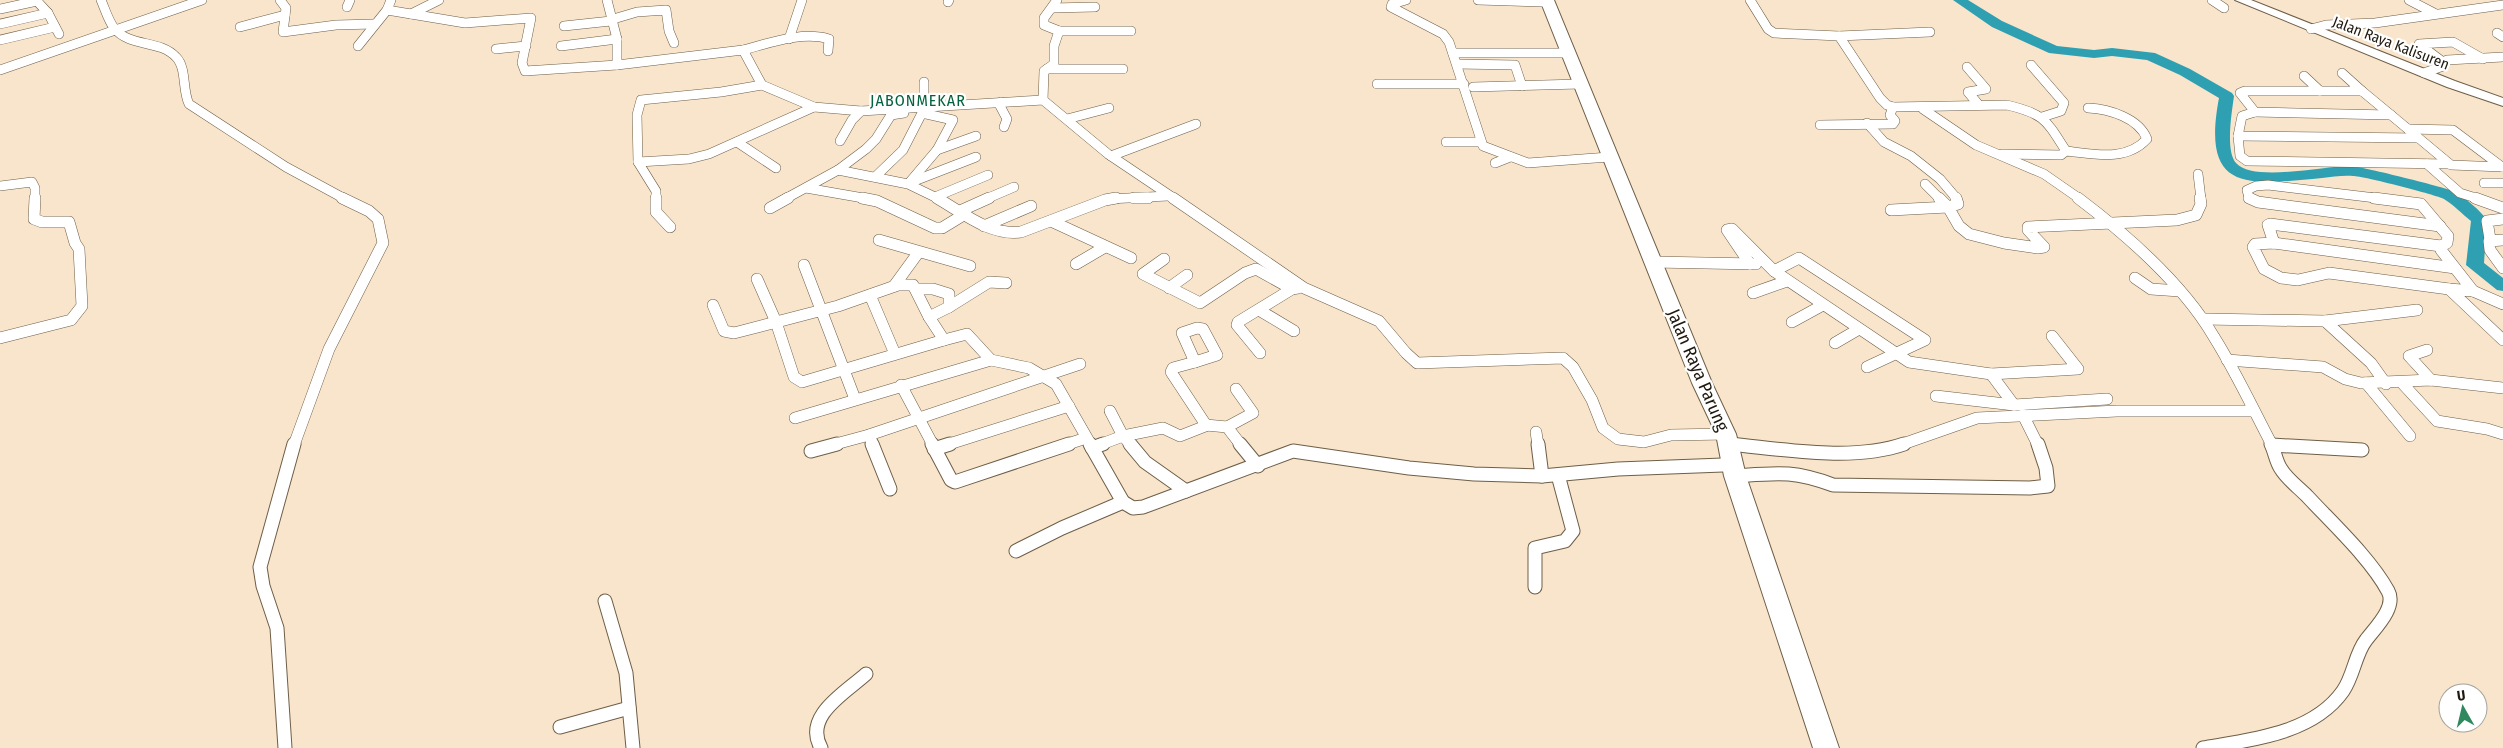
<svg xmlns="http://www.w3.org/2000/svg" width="2503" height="748" font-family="'Fira Sans Condensed',sans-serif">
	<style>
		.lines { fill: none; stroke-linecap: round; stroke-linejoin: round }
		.river { fill: #2ea0b2; fill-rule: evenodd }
		.minor-far2-casing { stroke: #6e5e47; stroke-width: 10 }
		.minor-far1-casing { stroke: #6e5e47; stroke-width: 12 }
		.minor-casing { stroke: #6e5e47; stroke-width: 15 }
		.secondary-casing { stroke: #6e5e47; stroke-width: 2 }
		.trunk-casing { stroke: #6e5e47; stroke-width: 2 }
		.minor-far2 { stroke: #fff; stroke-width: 9 }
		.minor-far1 { stroke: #fff; stroke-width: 11 }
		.minor { stroke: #fff; stroke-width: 13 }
		.secondary { fill: #fff; fill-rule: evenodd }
		.trunk { fill: #fff; fill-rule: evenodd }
		.labels { text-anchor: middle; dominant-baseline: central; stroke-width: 4.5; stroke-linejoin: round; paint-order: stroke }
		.far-street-label { font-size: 15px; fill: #1f190f; stroke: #fff }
		.far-quarter-label { font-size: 16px; letter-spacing: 1px; fill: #04633e; stroke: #fff }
		.street-label { font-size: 18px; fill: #1f190f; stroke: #fff }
	</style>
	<rect width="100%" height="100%" fill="#f8e5cb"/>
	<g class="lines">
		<path class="river" d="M1953,0H1968L2002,21L2057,46L2094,50L2112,48L2155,53L2190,69L2232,93L2234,96C2232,111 2225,151 2236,163C2254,183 2326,165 2352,166C2363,167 2448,188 2456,192C2466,199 2480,210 2487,220L2484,263L2503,278V291L2497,290L2466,265L2471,221C2462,214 2454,205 2444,199C2437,195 2363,176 2353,176C2343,175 2332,177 2322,178C2247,185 2201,193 2219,98L2180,75L2147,60L2112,56L2094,58L2049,53L1992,27Z"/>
		<defs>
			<g id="minor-far2">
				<polyline points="36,0 48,13 59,34"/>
				<path d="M101,0C105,9 108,20 114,28C130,48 159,39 176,57C187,68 182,90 189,104L286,167L345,199"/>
				<polyline points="280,0 286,8 283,32 336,25 374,24"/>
				<polyline points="607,0 617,39 617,65 743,50 762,85 814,107 861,111 1043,100 1108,154 1175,199"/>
				<polyline points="1406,0 1392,4 1391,7 1443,34 1449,42 1483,146 1528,163 1609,157"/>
				<polyline points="1478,0 1543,2"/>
				<polyline points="1750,0 1768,29 1774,33 1839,36 1880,98 1887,105 1893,107"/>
				<polyline points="2212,0 2224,8"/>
				<polyline points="2409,0 2434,13"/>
				<polyline points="948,2 949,0"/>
				<polyline points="347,7 350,0"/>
				<polyline points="1052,8 1095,7"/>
				<polyline points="0,9 37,1"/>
				<polyline points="387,10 465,23 531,18 522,63 525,71 617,65"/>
				<polyline points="411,14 439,0"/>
				<polyline points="610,20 637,12 666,10 669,31 674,43"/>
				<polyline points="0,24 48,13"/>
				<polyline points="564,26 611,21"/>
				<polyline points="240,27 285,15"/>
				<polyline points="2311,29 2326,25 2375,23 2503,5"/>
				<polyline points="1059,31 1131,31"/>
				<polyline points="2497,33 2503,37"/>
				<polyline points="1839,36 1930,32"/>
				<polyline points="789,39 802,0"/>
				<polyline points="0,40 55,27"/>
				<polyline points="358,46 387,10 391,0"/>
				<polyline points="561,46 617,39"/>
				<polyline points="496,49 526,46"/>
				<path d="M743,50C770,43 802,31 829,39L828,51"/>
				<polyline points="1453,53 1563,53"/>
				<polyline points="2443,62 2419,44 2453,42 2483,59"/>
				<polyline points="1457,64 1515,65 1522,86"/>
				<polyline points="2031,65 2064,103 2061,111 2042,117"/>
				<polyline points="1967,67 1986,89 1968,92 1978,104"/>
				<polyline points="1047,69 1123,69"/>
				<polyline points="0,70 202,0"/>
				<polyline points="2342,73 2362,91 2245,91 2240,93 2255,112 2391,115 2451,165 2503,167"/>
				<polyline points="2424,73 2443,66 2443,62 2447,60 2503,57"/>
				<polyline points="2304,76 2320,91"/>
				<polyline points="924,82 924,106"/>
				<polyline points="1377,84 1464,84"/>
				<polyline points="762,85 721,92 641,100 637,115 638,162 689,159 709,154 814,107"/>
				<polyline points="1473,87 1580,84"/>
				<polyline points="2362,91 2391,115"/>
				<polyline points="1043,100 1044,71 1054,64 1054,46 1059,31 1044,25 1044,18 1057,0"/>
				<polyline points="1001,102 999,104 1007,119 1004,127"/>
				<polyline points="1923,109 1976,145 2044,174 2080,199"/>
				<polyline points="2255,112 2242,116 2238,136 2418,138"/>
				<polyline points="1067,119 1109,108"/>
				<polyline points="1867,123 1884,142 1911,156 1940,179 1957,199"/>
				<path d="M1820,125L1893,124L1895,121L1890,115L1893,107L2007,105C2045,114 2046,120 2066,151"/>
				<polyline points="2408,129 2453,130 2502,167"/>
				<polyline points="2238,136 2240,156 2247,161 2448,164"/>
				<polyline points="840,141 852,120 861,111"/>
				<polyline points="737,142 776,168"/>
				<polyline points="1446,142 1480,142"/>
				<polyline points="937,150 976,136"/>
				<path d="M2002,154L2061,155L2066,151C2094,154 2126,162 2147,139C2139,118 2109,109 2088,108"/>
				<polyline points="1111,156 1196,124"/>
				<polyline points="638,162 656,191 656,199"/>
				<polyline points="1495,163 1510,157"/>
				<polyline points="2427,164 2460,193 2479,199"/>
				<polyline points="838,170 908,184 939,199"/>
				<polyline points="2198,174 2201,199"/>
				<polyline points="875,177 903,150 922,113 953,120 937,150 909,183"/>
				<polyline points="909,183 976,157"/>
				<polyline points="2484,183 2503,183"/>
				<polyline points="1925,184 1940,199"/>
				<polyline points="0,186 32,182 35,188 35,199"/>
				<polyline points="806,188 869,199"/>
				<polyline points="935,197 988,175"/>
				<polyline points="785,199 838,170 866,149 876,139 891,115 904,113"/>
				<polyline points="986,199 1014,187"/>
				<polyline points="1108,199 1168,196"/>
				<polyline points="2252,199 2249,198 2247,190 2256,186 2268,185 2384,199"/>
			</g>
			<g id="minor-far1">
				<polyline points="656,198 656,212 670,227"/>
				<polyline points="862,198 877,201 935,228 942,228 965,214"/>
				<path d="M937,198C963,213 990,236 1021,232L1105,200L1116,198"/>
				<polyline points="1134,198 1148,198"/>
				<polyline points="1173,198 1304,288 1379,321 1406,353 1417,363 1563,358 1573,367 1592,400 1603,428 1618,439 1644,442 1671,435 1726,434"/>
				<polyline points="1956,198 1958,204 1948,207 1959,226 1969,234 2004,243 2038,248 2044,247 2028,230 2028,227 2177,220 2196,215 2201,204 2200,198"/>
				<path d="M2078,198C2127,235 2183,284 2214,337C2236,372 2253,409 2272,445"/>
				<polyline points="2249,198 2258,202 2440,226"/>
				<polyline points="2374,198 2421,204 2448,236 2447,243 2441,246 2441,250 2473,291 2449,289 2503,340"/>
				<polyline points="2475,198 2503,208"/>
				<polyline points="770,208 788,198"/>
				<polyline points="1891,210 1948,207 1939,198"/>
				<polyline points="960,211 989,198"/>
				<polyline points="1051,221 1131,258"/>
				<polyline points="984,226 1031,206"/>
				<polyline points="2490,239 2487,221 2503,219"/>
				<polyline points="879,240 970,266"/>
				<polyline points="2503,240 2489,241 2490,250 2503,268"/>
				<polyline points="2274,243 2268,225 2270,224 2441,246"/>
				<polyline points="1164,259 1143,274 1200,303 1245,273 1256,269 1292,289"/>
				<polyline points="1654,262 1756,264"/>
				<polyline points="1076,264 1105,247"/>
				<polyline points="1750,264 1727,230 1732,229 1774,271 1909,362 1991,374 2078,369 2052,336"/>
				<polyline points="804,265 855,399"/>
				<polyline points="1774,271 1799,258 1925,340 1867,367"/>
				<polyline points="2135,278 2151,289 2180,291"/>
				<polyline points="757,279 776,322 794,377 802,382 944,340"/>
				<polyline points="894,286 918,253"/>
				<polyline points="1169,288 1187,275"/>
				<polyline points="916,289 933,289 949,294 949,307 929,317"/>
				<polyline points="2449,289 2329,273 2298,280 2281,278 2264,269 2253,247 2255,244 2274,243 2455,268"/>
				<polyline points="2473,291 2503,304"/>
				<polyline points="1753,293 1787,281"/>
				<polyline points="870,295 895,354"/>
				<polyline points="713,305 724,331 734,333 838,306 898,285 913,285 929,317 944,340 967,334 991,360 1029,368 1056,384 1091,445"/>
				<polyline points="949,307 989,282 1006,283"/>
				<polyline points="1259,310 1294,331"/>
				<polyline points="2204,319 2325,321 2417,310"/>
				<polyline points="2325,321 2371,363 2386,384"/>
				<polyline points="1792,322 1823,305"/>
				<polygon points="1197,328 1203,329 1217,355 1195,362 1182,333"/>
				<polyline points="0,338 71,320 82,306 79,249 75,243 69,222 42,222 34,219 35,198"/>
				<polyline points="1835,343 1859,329"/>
				<polyline points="2427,350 2409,356 2431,380"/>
				<polyline points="1260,353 1237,325 1238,322 1292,289 1298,288"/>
				<polyline points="2227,360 2323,367 2345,379 2361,383 2431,380 2503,388"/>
				<polyline points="1195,362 1173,368 1171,372 1206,425 1227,427 1241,445"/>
				<polyline points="1991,374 2014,405"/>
				<polyline points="2366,383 2410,436"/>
				<polyline points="2402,383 2437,421 2487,429 2503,434"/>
				<polyline points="901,385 933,445"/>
				<polyline points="1936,396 2014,405 2107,399"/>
				<polyline points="1110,411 1123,436 1163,428 1180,436 1208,425"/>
				<polyline points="2023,415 2038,445"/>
				<polyline points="795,418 991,360"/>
				<polyline points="1227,427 1253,413 1236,389"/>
				<polyline points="1536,432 1538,445"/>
				<polyline points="869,435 873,445"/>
				<polyline points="1729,444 1742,445"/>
				<polyline points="294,445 329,349 383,243 378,219 369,211 342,198"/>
				<polyline points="832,445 869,435 1080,364"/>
				<polyline points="946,445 1069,406"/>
				<polyline points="1065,445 1086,438"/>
				<polyline points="1099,445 1123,436 1131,445"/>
				<polyline points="1900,445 1977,418 2117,411 2254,411"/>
				<polyline points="2272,445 2274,445"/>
			</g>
			<g id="minor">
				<polyline points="872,444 890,489"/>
				<polyline points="932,444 951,480 955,482 1069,444"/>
				<polyline points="1090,444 1123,502 1133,508 1143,507 1293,451 1409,468 1474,474 1542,476 1618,469 1723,465"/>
				<polyline points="1130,444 1145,462 1186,491"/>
				<polyline points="1240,444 1258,466"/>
				<polyline points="1538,444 1542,476"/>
				<path d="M1729,444C1783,449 1852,462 1904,444"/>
				<polyline points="2272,445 2362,450"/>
				<polyline points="1092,448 1103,444"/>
				<polyline points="934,449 950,444"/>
				<polyline points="811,451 837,444"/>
				<path d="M1735,476C1777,473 1793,470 1833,485L2030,488L2048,486L2046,468L2038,444"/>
				<polyline points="1016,551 1062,528 1123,502"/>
				<polyline points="1535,587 1535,548 1565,541 1573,531 1558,475"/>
				<polyline points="605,601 626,673 633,748"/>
				<polyline points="560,727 629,708"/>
				<polyline points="285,748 277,628 263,586 260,567 294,444"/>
				<path d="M821,748C803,716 845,693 866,674"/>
				<path d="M2203,748C2250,740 2313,734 2343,691C2354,675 2355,654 2366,640C2375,628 2397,607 2388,591C2370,558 2332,523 2307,496C2298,487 2287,479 2281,469C2276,462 2275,452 2271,444"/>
			</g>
			<polygon id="secondary" points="2235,0 2251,0 2455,81 2503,98 2503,106 2447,87"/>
			<polygon id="trunk" points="1540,0 1554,0 1712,383 1736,434 1746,476 1839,748 1813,748 1724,476 1716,434 1692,383"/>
		</defs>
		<use href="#minor-far2" class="minor-far2-casing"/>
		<use href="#minor-far1" class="minor-far1-casing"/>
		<use href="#minor" class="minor-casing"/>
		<use href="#secondary" class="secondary-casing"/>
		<use href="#trunk" class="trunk-casing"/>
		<use href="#minor-far2" class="minor-far2"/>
		<use href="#minor-far1" class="minor-far1"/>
		<use href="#minor" class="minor"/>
		<use href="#secondary" class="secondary"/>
		<use href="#trunk" class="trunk"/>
	</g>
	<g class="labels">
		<g class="far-street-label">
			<text transform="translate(2391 43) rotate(21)">Jalan Raya Kalisuren</text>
		</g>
		<g class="far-quarter-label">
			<text x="918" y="100">JABONMEKAR</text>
		</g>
		<g class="street-label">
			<text transform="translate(1698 370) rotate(67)">Jalan Raya Parung</text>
		</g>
	</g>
	<g transform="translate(2463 708) rotate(352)"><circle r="24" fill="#ffffff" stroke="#a5a39f"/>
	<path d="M0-4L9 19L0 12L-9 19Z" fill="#30895e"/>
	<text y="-8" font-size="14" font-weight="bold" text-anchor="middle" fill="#1f190f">U</text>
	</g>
</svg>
